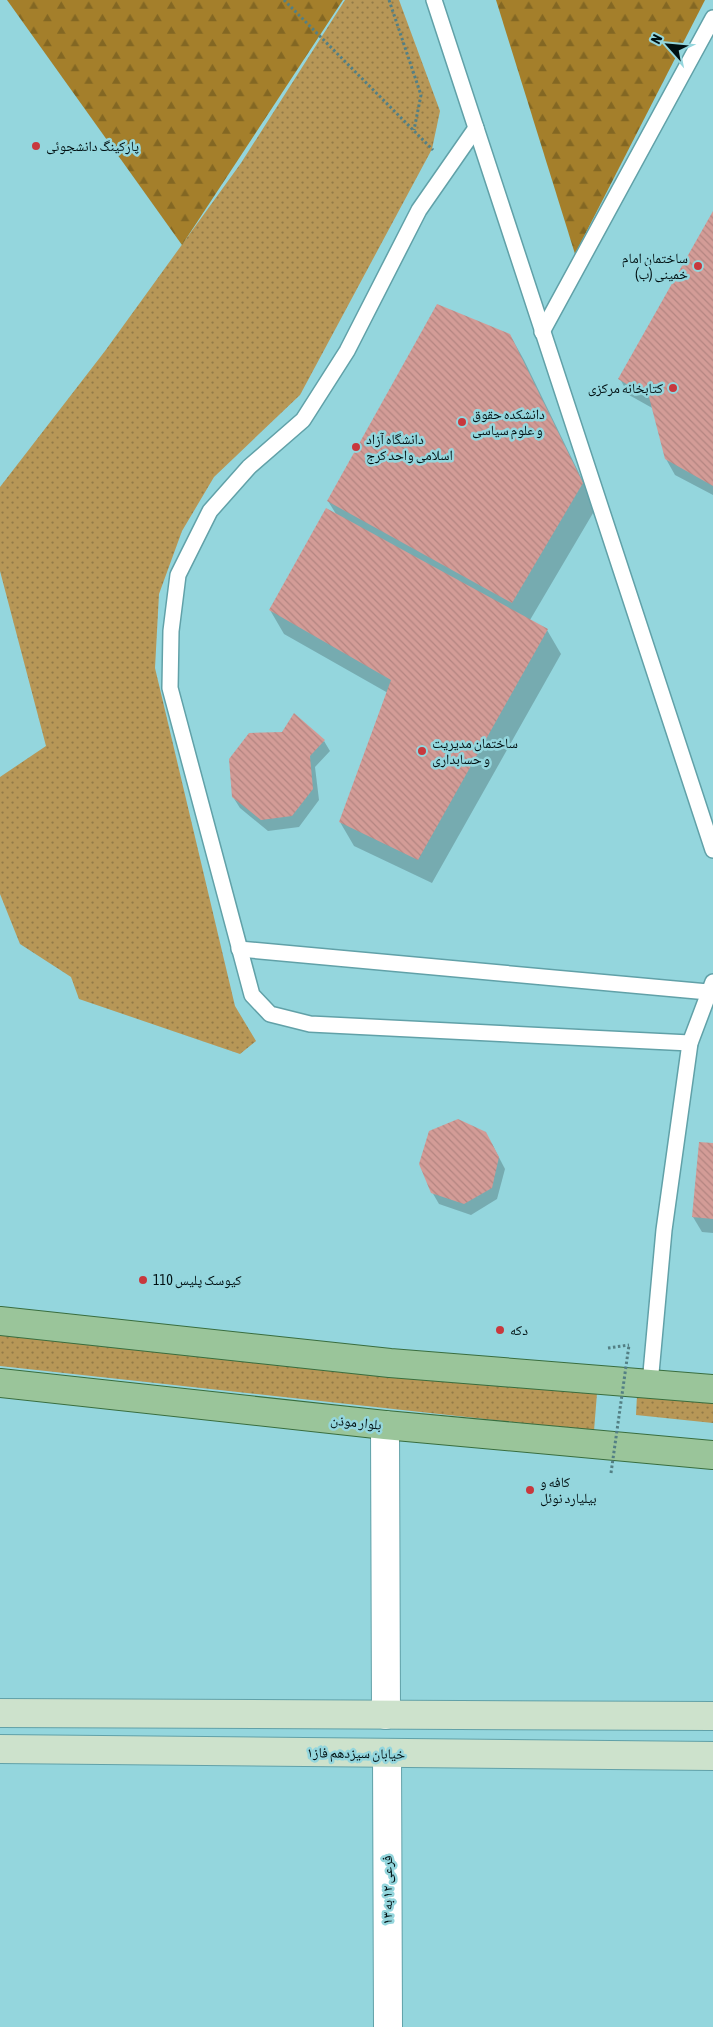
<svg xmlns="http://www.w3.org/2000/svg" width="713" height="2027" font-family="'Asap Condensed','Noto Naskh Arabic',sans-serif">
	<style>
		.grass { fill: url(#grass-dots) }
		.forest { fill: url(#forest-firs) }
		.shadow { fill: #0003 }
		.building { fill: url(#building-back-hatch) }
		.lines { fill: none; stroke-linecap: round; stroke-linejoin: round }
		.lane-casing { stroke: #61a1a8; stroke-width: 18 }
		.street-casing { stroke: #61a1a8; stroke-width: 30 }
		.secondary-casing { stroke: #61a1a8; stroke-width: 30 }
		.primary-casing { stroke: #396d3e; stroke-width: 30 }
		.path { stroke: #537f84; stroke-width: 3; stroke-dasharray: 2.5 2.5; stroke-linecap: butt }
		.lane { stroke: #fff; stroke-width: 15 }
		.street { stroke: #fff; stroke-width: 28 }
		.secondary { stroke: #cde2cc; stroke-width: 28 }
		.primary { stroke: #9ac59a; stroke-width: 28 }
		.path-bridge { stroke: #537f84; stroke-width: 3; stroke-dasharray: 2.5 2.5; stroke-linecap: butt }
		.poi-dot { fill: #c8383d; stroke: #94d6dd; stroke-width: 2 }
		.labels { text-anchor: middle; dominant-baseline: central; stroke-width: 5; stroke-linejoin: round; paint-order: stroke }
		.poi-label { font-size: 14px; fill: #001012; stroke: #94d6dd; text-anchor: start }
		.street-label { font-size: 14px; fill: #001012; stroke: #94d6dd }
	</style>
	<defs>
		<pattern id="grass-dots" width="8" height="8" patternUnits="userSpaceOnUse" patternTransform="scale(1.25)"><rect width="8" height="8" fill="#b79757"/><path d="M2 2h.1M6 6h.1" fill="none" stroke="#927a47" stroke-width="1.8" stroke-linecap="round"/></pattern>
		<pattern id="forest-firs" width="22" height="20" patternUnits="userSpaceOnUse" patternTransform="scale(1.25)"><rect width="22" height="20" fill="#a47f2b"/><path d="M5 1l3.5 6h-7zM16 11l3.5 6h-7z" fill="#836723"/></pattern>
		<pattern id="building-back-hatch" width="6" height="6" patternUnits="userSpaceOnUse" patternTransform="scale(1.25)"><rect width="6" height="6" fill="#d39c97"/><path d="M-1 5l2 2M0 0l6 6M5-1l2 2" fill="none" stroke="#b38581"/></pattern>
	</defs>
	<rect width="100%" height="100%" fill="#94d6dd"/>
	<g class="grass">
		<polygon points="345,0 399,0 440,111 432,149 300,395 214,477 182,531 159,594 155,668 235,1006 256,1041 240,1054 79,999 71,977 20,944 0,894 0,777 46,746 0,571 0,487 105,351 241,163"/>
		<polygon points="0,1333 597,1393 594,1431 0,1366"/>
		<polygon points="637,1395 713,1403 713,1423 636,1415"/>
	</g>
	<g class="forest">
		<polygon points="7,0 343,0 182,245"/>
		<polygon points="496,0 705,0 575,254"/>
	</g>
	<g class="shadow">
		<polygon points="713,214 713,495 675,475 666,459 654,409 629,395 620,379"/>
		<polygon points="510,335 524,360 596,508 530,620 547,630 561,654 432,883 354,846 340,822 388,693 284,634 270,610 336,514 328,501"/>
		<polygon points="324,741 330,751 315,767 319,800 299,827 268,831 240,808 233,797"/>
		<polygon points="492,1144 505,1169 497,1199 471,1215 439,1204 432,1192"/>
		<polygon points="713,1145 713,1233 702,1232 693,1217"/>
	</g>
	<g class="building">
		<polygon points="713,211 713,486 665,459 649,397 618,379"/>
		<polygon points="437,304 510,334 583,483 512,603 327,501"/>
		<polygon points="326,508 548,629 418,860 339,822 391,680 269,610"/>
		<polygon points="294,713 325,740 310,756 313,789 292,816 261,820 232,797 229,759 249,733 282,732"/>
		<polygon points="458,1119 486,1132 499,1157 492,1188 464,1204 431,1193 419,1164 429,1131"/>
		<polygon points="699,1142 713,1143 713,1219 692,1217"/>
	</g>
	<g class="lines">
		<defs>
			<g id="lane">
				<polyline points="434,0 713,850"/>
				<polyline points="476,128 419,210 347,351 303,420 249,467 210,511 178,575 171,631 170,688 252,995 270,1014 310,1024 690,1043"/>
				<polyline points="542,332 713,18"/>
				<polyline points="239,949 708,992"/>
				<polyline points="650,1384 664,1230 690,1043 713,982"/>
			</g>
			<g id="street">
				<polyline points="385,1425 386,1715"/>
				<polyline points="387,1753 388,2027"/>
			</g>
			<g id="secondary">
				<polyline points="0,1713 713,1716"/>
				<polyline points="0,1749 713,1756"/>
			</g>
			<g id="primary">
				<polyline points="0,1321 390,1363 713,1389"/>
				<polyline points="0,1383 385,1425 713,1455"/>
			</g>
		</defs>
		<use href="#lane" class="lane-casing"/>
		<use href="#street" class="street-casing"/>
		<use href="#secondary" class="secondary-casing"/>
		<use href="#primary" class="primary-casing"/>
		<g class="path">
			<polyline points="284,0 433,150"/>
			<polyline points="389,0 421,95 414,130"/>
			<polyline points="608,1348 629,1345"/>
		</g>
		<use href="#lane" class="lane"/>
		<use href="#street" class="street"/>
		<use href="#secondary" class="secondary"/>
		<use href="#primary" class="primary"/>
		<polyline class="path-bridge" points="611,1473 629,1345"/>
	</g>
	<g class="poi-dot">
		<circle cx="36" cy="146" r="5"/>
		<circle cx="698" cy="266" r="5"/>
		<circle cx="673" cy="388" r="5"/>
		<circle cx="462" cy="422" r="5"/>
		<circle cx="356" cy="447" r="5"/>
		<circle cx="422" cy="751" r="5"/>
		<circle cx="143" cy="1280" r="5"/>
		<circle cx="500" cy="1330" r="5"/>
		<circle cx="530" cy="1490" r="5"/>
	</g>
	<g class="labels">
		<g class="poi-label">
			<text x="46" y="146">پارکینگ دانشجوئی</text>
			<text x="688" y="258" text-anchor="end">ساختمان امام<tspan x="688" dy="16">خمینی (ب)</tspan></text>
			<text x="663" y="388" text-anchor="end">کتابخانه مرکزی</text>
			<text x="472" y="414">دانشکده حقوق<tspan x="472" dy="16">و علوم سیاسی</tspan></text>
			<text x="366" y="439">دانشگاه آزاد<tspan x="366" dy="16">اسلامی واحد کرج</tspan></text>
			<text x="432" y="743">ساختمان مدیریت<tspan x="432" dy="16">و حسابداری</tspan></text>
			<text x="153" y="1280">کیوسک پلیس 110</text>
			<text x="510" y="1330">دکه</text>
			<text x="540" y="1482">کافه و<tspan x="540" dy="16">بیلیارد نوئل</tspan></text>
		</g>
		<g class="street-label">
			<text transform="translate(356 1422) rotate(6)">بلوار موذن</text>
			<text transform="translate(356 1753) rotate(1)">خیابان سیزدهم فاز۱</text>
			<text transform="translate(387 1890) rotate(-90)">فرعی ۱۲ به ۱۳</text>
		</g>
	</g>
	<g transform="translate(668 45) rotate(297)" stroke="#94d6dd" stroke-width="4" paint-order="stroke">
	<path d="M0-4L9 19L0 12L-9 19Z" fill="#001012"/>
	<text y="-8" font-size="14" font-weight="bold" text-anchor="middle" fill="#001012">N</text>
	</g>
</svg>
